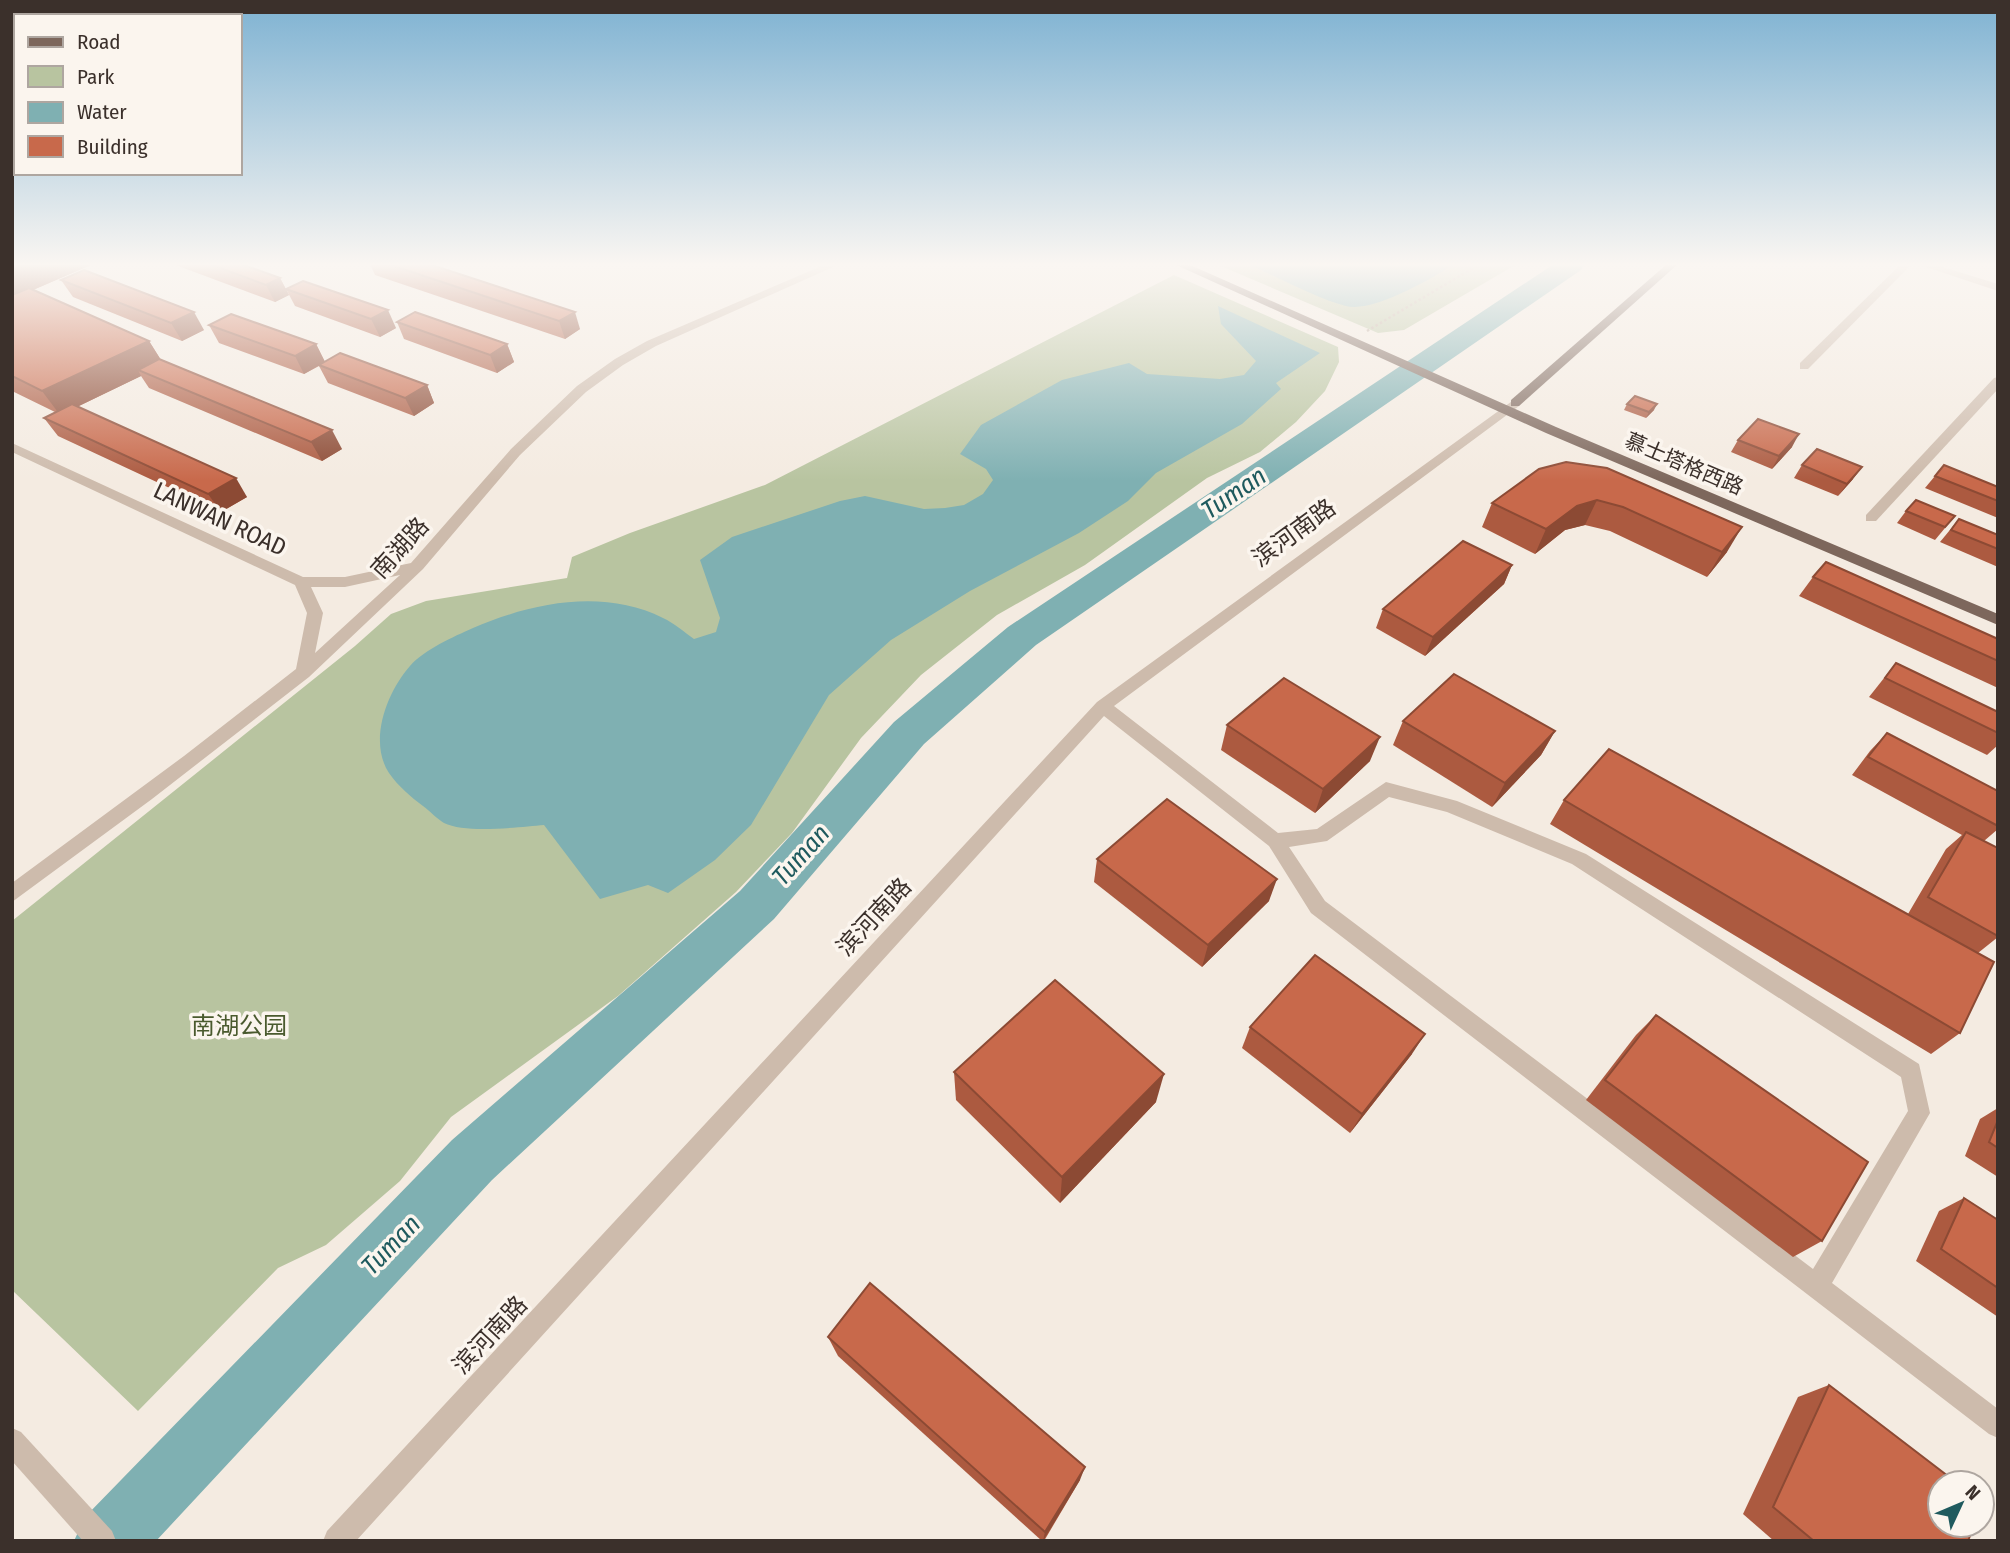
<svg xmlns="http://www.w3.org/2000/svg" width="2010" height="1553" font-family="'Fira Sans Condensed','Noto Sans SC',sans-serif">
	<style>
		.green { fill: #b8c4a0 }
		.water { fill: #7fb0b2 }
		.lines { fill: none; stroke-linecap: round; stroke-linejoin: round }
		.river { fill: #7fb0b2; fill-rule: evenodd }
		.path { stroke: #b9a596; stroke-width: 2.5; stroke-dasharray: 2.5 2.5; stroke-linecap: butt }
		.minor { fill: #cdbbac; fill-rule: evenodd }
		.major { fill: #7d675c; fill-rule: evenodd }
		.wall { fill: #ac5a40 }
		.shaded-wall { fill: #8c4a34 }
		.building { fill: #c8694b; stroke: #8c4a34; stroke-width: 2 }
		.labels { text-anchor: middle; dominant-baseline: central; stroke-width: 7; stroke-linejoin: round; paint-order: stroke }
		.far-street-label { font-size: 21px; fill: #3b302b; stroke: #fbf5ee }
		.street-label { font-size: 24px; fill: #3b302b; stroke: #fbf5ee }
		.park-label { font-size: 24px; fill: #4a5a2e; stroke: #fbf5ee }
		.water-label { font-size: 26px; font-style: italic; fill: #1f5a5e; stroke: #fbf5ee }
	</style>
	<rect width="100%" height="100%" fill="#f4ebe1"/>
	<g class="green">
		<polygon points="1216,264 1517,264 1404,330 1378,333"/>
		<polygon points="1174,275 1338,347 1339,362 1325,391 1296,422 1260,452 1207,478 1085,565 997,615 921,675 861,738 792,833 736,892 618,996 451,1117 400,1181 326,1245 278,1268 138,1411 12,1290 12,921 355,646 391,614 426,601 567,578 572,557 630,533 765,485"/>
	</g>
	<g class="water">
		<path d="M1247,264H1454C1432,279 1372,313 1346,306C1317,299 1276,276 1247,264Z"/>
		<path d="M1218,306L1320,353L1276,383L1281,389L1242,424L1156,473L1128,501L1079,533L970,591L891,640L829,695L751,825L715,860L668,893L648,885L600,899L544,825C519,827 466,834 444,823C437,819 430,811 423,806C411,797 398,786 389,773C368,741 387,692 410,666C425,649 453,637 473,628C531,603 603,588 663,618C674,623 684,632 694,639L716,632L720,618L700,560L732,537L840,501L865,496L924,509L945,508L964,505L983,494L993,480L986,469L960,454L981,425L1062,380L1129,363L1147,374L1220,379L1244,375L1256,361L1221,324Z"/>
	</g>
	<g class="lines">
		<polygon class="river" points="1554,264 1585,264 1581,270 1036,645 924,744 774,919 492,1180 156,1541 74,1541 85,1517 452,1140 740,891 894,722 1008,627"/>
		<polyline class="path" points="1367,331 1480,264"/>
		<g class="minor">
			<path d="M826,264H840L656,346L623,365L586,392L520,455L423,569L309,677L152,799L12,902V883L184,756L296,669L307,613L295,585L12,452V443L303,577H345L411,563L511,449L577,386L615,359L647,341ZM400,575L315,653L323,613L311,587H345Z"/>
			<polygon points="1901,264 1912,264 1808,369 1800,369 1800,363"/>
			<polygon points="1917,264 1933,264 1998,284 1998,291"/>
			<polygon points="1998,377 1998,389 1876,521 1866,521 1866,515 1994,378"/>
			<path d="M1515,399L1521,403L1519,406L1114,706L1278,833L1317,829L1386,782L1457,801L1586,854L1919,1064L1930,1113L1832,1283L1998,1409V1438L1989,1434L1311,913L1269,846L1104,716L356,1541H323L327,1531L1097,702ZM1389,797L1447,812L1572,864L1901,1077L1908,1111L1813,1269L1325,901L1289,847L1327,841Z"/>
			<polygon points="12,1428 21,1432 112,1531 116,1541 83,1541 12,1461"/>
		</g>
		<g class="major">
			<polygon points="1174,264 1188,264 1556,427 1998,614 1998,625 1546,433"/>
			<polygon points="1667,264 1678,264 1519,406 1511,406 1511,400"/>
		</g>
	</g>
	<g class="wall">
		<polygon points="12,264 93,264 33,290 149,341 161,360 342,449 322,461 149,388 141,376 77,407 247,497 221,512 58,436 44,418 55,412 12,391"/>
		<polygon points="173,264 241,264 280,278 289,295 275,302"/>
		<polygon points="370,264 429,264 580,329 565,339 375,275"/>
		<polygon points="61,280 204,330 182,341 73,297"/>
		<polygon points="286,289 396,328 380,337 295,306"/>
		<polygon points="397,322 507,344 514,362 497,373 404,339"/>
		<polygon points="209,325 316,344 325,362 427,385 434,403 414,416 328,383 319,366 304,374 219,343"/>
		<polygon points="1627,404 1654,410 1646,418 1624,410"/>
		<polygon points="1738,440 1792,447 1772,469 1731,452"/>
		<polygon points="1802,465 1853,479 1838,496 1794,478"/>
		<polygon points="1539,469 1727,552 1707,577 1610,531 1585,525 1565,530 1535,554 1482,527 1492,503"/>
		<polygon points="1935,476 1998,487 1998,518 1925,488"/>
		<polygon points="1906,511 1955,516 1935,540 1897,523"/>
		<polygon points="1959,519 1998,535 1998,567 1940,542"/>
		<polygon points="1512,565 1504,584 1425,656 1376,628 1383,609"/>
		<polygon points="1813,577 1998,639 1998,688 1799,596"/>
		<polygon points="1896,663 1998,712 1998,745 1987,755 1869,697"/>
		<polygon points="1403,721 1555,731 1541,755 1492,807 1393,745"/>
		<polygon points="1227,725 1370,761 1315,813 1221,750"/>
		<polygon points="1887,733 1998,791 1998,829 1984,841 1998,848 1998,937 1978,953 1960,1033 1931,1054 1550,824 1564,800 1908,914 1946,849 1962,835 1852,775 1870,751"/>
		<polygon points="1097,859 1269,901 1202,967 1094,882"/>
		<polygon points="1656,1015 1822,1241 1793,1257 1586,1100 1636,1035"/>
		<polygon points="1250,1027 1412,1054 1350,1133 1242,1048"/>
		<polygon points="954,1072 1156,1102 1060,1203 956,1100"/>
		<polygon points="1998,1108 1998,1177 1965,1156 1980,1119"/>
		<polygon points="1964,1198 1998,1220 1998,1317 1916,1261 1939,1211"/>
		<polygon points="828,1337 1080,1480 1044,1541 1042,1541 838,1356"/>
		<polygon points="1829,1385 1968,1541 1774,1541 1743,1514 1798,1397"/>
	</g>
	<g class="shaded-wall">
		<polygon points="24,264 93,264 12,299 12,269"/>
		<polygon points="280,278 289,295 275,302 266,285"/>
		<polygon points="388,310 396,328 380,337 371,319"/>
		<polygon points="194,312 204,330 182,341 171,323"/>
		<polygon points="575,312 580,329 565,339 559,321"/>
		<polygon points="149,341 164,365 138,370 141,376 60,415 42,391"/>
		<polygon points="316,344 325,362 304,374 295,356"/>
		<polygon points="507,344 514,362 497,373 490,355"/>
		<polygon points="427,385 434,403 414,416 405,398"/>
		<polygon points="1657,404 1654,410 1646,418 1649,412"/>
		<polygon points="332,430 342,449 322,461 311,442"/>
		<polygon points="1799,434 1792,447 1772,469 1779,456"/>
		<polygon points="1862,467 1853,479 1838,496 1847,484"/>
		<polygon points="236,478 247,497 221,512 208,494"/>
		<polygon points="1597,500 1585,525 1565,530 1535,554 1546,529 1577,506"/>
		<polygon points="1742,527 1727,552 1707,577 1722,552"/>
		<polygon points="1512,565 1504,584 1425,656 1433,637"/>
		<polygon points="1555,731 1541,755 1492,807 1505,783"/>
		<polygon points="1380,737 1370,761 1315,813 1323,789"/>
		<polygon points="1277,879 1269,901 1202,967 1208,945"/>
		<polygon points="1425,1034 1412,1054 1350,1133 1362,1114"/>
		<polygon points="1164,1074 1156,1102 1060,1203 1062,1177"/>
		<polygon points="1085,1467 1080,1480 1043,1541 1045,1532"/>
	</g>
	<g class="building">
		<polygon points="12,264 24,264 12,269"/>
		<polygon points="210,264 241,264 280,278 266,285"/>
		<polygon points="388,264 429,264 575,312 559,321"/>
		<polygon points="84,270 194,312 171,323 61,280"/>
		<polygon points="303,281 388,310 371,319 286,289"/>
		<polygon points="29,288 149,341 42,391 12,376 12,295"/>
		<polygon points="415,312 507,344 490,355 397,322"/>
		<polygon points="231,314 316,344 295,356 209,325"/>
		<polygon points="340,353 427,385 405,398 319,365"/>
		<polygon points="159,359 332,430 311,442 138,370"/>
		<polygon points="1635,396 1657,404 1649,412 1627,404"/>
		<polygon points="72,404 236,478 208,494 44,418"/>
		<polygon points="1758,419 1799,434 1779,456 1738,440"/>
		<polygon points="1817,449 1862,467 1847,484 1802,465"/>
		<polygon points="1566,462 1607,468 1742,527 1722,552 1623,507 1597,500 1577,506 1546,529 1492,503 1539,469"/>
		<polygon points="1944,465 1998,487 1998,501 1935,476"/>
		<polygon points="1916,500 1955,516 1945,527 1906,511"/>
		<polygon points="1959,519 1998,535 1998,549 1951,530"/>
		<polygon points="1463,541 1512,565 1433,637 1383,609"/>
		<polygon points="1826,562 1998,639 1998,661 1813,577"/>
		<polygon points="1896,663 1998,712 1998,733 1885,678"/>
		<polygon points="1454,674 1555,731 1505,783 1403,721"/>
		<polygon points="1284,678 1380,737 1323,789 1227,725"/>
		<polygon points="1887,733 1998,791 1998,826 1868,757"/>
		<polygon points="1609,749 1994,962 1960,1033 1564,800"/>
		<polygon points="1167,799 1277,879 1208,945 1097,859"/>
		<polygon points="1966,832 1998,848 1998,936 1928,897"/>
		<polygon points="1315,955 1425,1034 1362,1114 1250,1027"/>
		<polygon points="1055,980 1164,1074 1062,1177 954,1072"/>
		<polygon points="1656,1015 1868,1162 1822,1241 1605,1080"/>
		<polygon points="1998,1120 1998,1148 1989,1142"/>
		<polygon points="1964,1198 1998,1220 1998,1288 1941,1249"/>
		<polygon points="870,1283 1085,1467 1045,1532 828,1337"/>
		<polygon points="1829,1385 1957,1483 1940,1483 1940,1525 1974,1525 1968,1541 1814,1541 1773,1507"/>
	</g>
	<linearGradient id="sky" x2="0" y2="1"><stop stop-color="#7eb2d2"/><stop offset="0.55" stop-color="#faf6f2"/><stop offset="1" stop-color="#faf6f2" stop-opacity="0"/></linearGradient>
	<rect width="2010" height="481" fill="url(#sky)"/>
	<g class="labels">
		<g class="far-street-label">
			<text transform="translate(1684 464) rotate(23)">慕士塔格西路</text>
		</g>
		<g class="street-label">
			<text transform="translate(220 519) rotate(25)">LANWAN ROAD</text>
			<text transform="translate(1294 533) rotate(-36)">滨河南路</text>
			<text transform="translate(400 548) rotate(-48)">南湖路</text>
			<text transform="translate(874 917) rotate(-47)">滨河南路</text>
			<text transform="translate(490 1335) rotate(-47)">滨河南路</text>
		</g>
		<g class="park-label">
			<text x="239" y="1026">南湖公园</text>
		</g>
		<g class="water-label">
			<text transform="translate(1234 493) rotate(-34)">Tuman</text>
			<text transform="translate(801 855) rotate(-48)">Tuman</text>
			<text transform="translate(391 1245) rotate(-46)">Tuman</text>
		</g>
	</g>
	<rect width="2010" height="1553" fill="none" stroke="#3b302b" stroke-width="28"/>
	<rect x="14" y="14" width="228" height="161" fill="#fbf5ee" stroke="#aea6a0" stroke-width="2"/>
	<rect x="28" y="37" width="35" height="10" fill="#7d675c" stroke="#aea6a0" stroke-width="2"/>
	<text x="77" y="49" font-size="21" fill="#3b302b">Road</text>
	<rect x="28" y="66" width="35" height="21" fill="#b8c4a0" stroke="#aea6a0" stroke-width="2"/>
	<text x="77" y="84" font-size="21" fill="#3b302b">Park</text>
	<rect x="28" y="102" width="35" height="21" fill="#7fb0b2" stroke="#aea6a0" stroke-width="2"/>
	<text x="77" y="119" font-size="21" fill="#3b302b">Water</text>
	<rect x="28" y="136" width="35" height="21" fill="#c8694b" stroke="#aea6a0" stroke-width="2"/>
	<text x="77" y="154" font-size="21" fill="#3b302b">Building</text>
	<g transform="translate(1961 1504) rotate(46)"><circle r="33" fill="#fbf5ee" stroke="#aea6a0" stroke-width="2"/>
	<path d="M0-5L12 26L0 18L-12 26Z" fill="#1f5a5e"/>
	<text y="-10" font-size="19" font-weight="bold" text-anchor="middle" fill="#3b302b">N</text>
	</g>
</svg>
